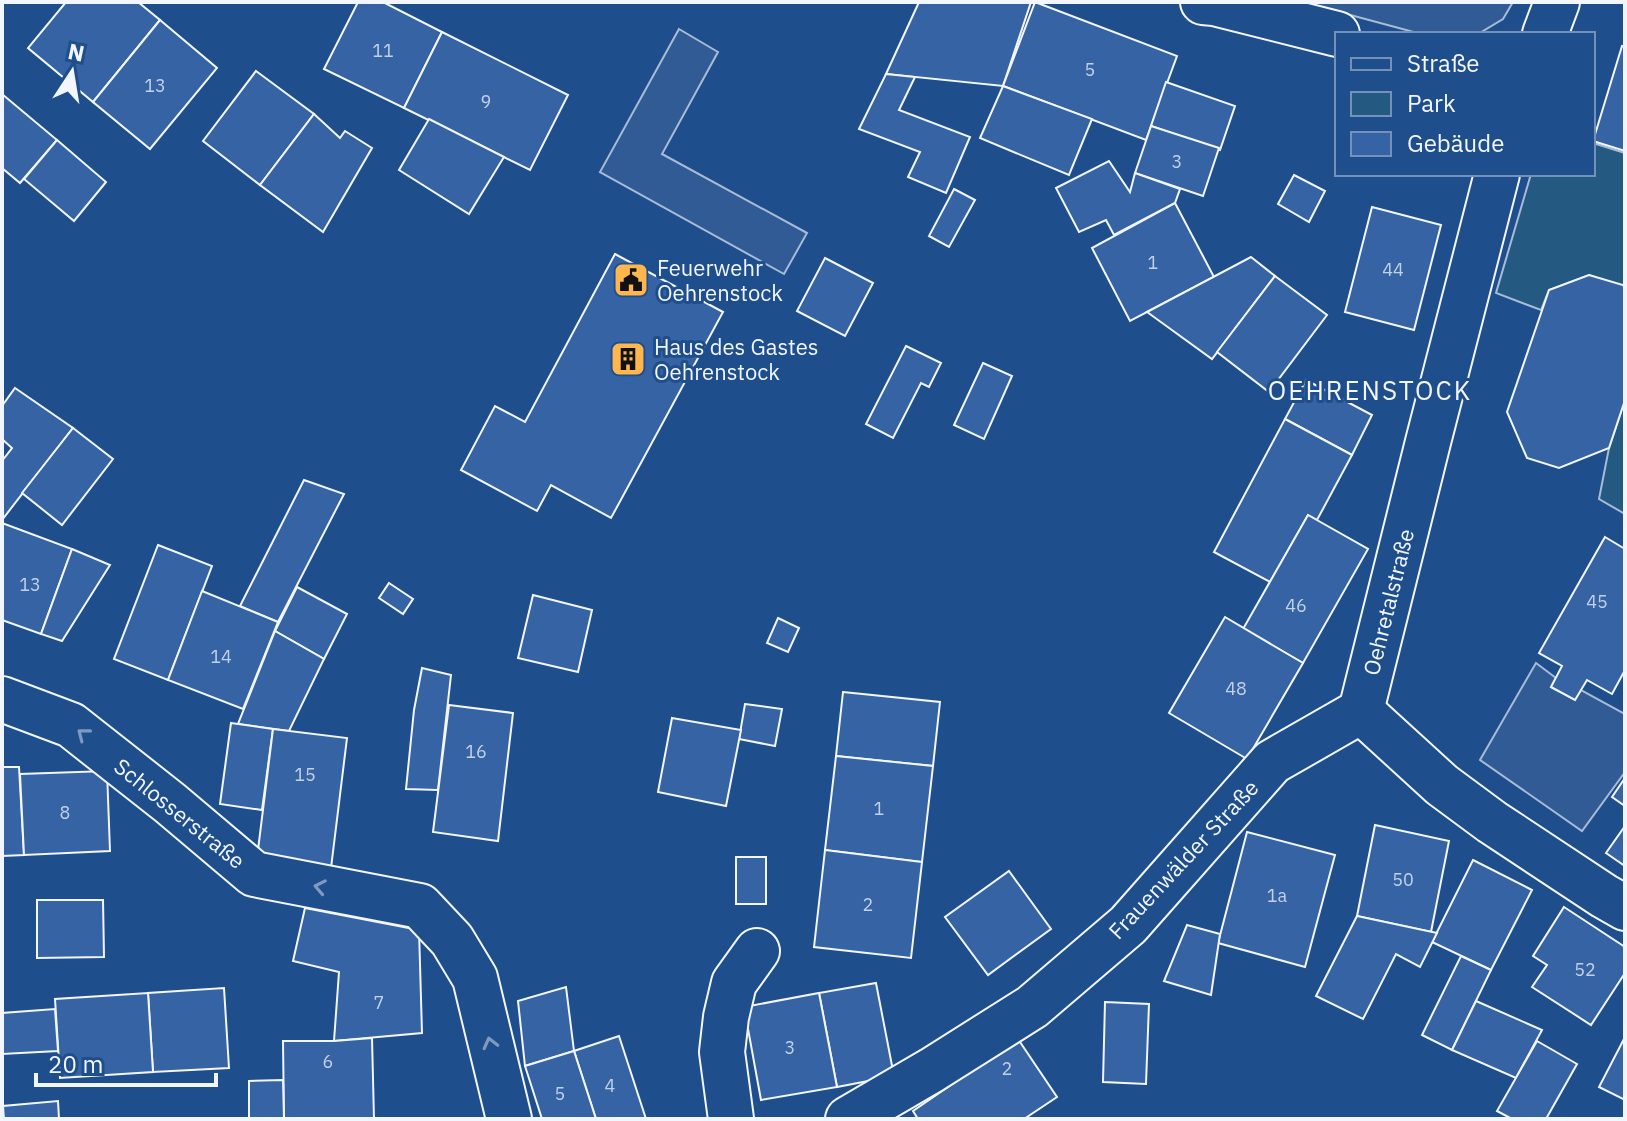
<svg xmlns="http://www.w3.org/2000/svg" width="1627" height="1121" font-family="'IBM Plex Sans',sans-serif">
	<style>
		.green { fill: #245a82; stroke: #a8bbd7; stroke-width: 2 }
		.parking { fill: #305b95; stroke: #a8bbd7; stroke-width: 2 }
		.building { fill: #3563a3; stroke: #f2f6ff; stroke-width: 2 }
		.lines { fill: none; stroke-linecap: round; stroke-linejoin: round }
		.minor-casing { stroke: #f2f6ff; stroke-width: 48 }
		.minor { stroke: #1f4e8c; stroke-width: 44 }
		.oneway { stroke: #7e9ac0 }
		.labels { text-anchor: middle; dominant-baseline: central; stroke-width: 6; stroke-linejoin: round; paint-order: stroke }
		.number-label { font-size: 18px; fill: #c3d1e8 }
		.poi-label { font-size: 22px; fill: #f2f6ff; stroke: #1f4e8c; text-anchor: start }
		.street-label { font-size: 22px; fill: #f2f6ff; stroke: #1f4e8c }
		.quarter-label { font-size: 26px; letter-spacing: 2px; fill: #f2f6ff; stroke: #1f4e8c }
	</style>
	<rect width="100%" height="100%" fill="#1f4e8c"/>
	<g class="green">
		<polygon points="1593,143 1625,153 1625,288 1589,275 1549,290 1541,310 1496,293 1531,174 1593,174"/>
		<polygon points="1625,400 1625,514 1599,499 1609,448"/>
	</g>
	<g class="parking">
		<polygon points="1302,2 1513,2 1503,19 1478,34 1421,34"/>
		<polygon points="679,29 718,52 662,154 807,233 784,274 600,172"/>
		<polygon points="1536,663 1556,678 1551,687 1575,700 1581,690 1625,714 1625,772 1582,831 1480,760"/>
	</g>
	<g class="building">
		<polygon points="66,2 138,2 160,20 93,102 28,48"/>
		<polygon points="358,2 383,2 442,32 404,108 324,69"/>
		<polygon points="919,2 1031,2 1003,86 886,74"/>
		<polygon points="1035,2 1177,56 1146,140 1003,86"/>
		<polygon points="160,20 217,68 150,149 93,102"/>
		<polygon points="442,32 568,95 530,170 404,108"/>
		<polygon points="1622,46 1625,47 1625,151 1593,141"/>
		<polygon points="256,71 314,114 260,185 203,141"/>
		<polygon points="886,74 915,77 899,110 970,137 946,193 908,177 920,152 859,129"/>
		<polygon points="1166,82 1235,106 1220,150 1151,126"/>
		<polygon points="1003,86 1092,119 1069,175 980,138"/>
		<polygon points="2,94 57,140 20,183 2,168"/>
		<polygon points="314,114 340,138 345,131 372,148 323,232 260,185"/>
		<polygon points="429,119 504,157 469,214 399,170"/>
		<polygon points="1151,126 1219,148 1203,196 1135,173"/>
		<polygon points="57,140 106,182 74,221 24,179"/>
		<polygon points="1109,161 1130,192 1135,173 1180,189 1175,203 1114,235 1106,220 1079,232 1056,188"/>
		<polygon points="1294,175 1325,191 1309,222 1278,204"/>
		<polygon points="954,189 975,200 949,247 929,236"/>
		<polygon points="1175,203 1214,277 1130,321 1092,248"/>
		<polygon points="1372,207 1441,225 1414,330 1345,312"/>
		<polygon points="615,254 723,312 611,518 551,485 537,511 461,470 495,406 525,422"/>
		<polygon points="1251,257 1275,276 1212,359 1147,312"/>
		<polygon points="825,258 873,283 845,336 797,311"/>
		<polygon points="1589,275 1623,285 1625,288 1625,400 1609,448 1559,468 1527,458 1507,412 1549,290"/>
		<polygon points="1275,276 1327,315 1269,392 1217,352"/>
		<polygon points="906,346 941,363 929,387 921,383 893,438 866,424"/>
		<polygon points="983,363 1012,376 984,439 954,425"/>
		<polygon points="1306,380 1372,415 1352,455 1285,419"/>
		<polygon points="15,388 73,428 2,520 2,461 12,448 2,439 2,406"/>
		<polygon points="1285,419 1352,455 1317,520 1308,515 1270,582 1214,552"/>
		<polygon points="73,428 113,459 62,525 22,493"/>
		<polygon points="304,480 344,494 278,622 240,606"/>
		<polygon points="1308,515 1368,549 1303,663 1243,629"/>
		<polygon points="2,523 72,549 41,634 2,620"/>
		<polygon points="1605,537 1625,549 1625,670 1612,694 1587,680 1575,700 1551,687 1562,666 1539,653"/>
		<polygon points="158,545 212,566 168,680 114,659"/>
		<polygon points="72,549 110,565 62,641 41,634"/>
		<polygon points="389,583 413,599 403,614 379,598"/>
		<polygon points="297,587 347,614 324,659 275,631"/>
		<polygon points="202,591 278,622 243,709 168,680"/>
		<polygon points="533,595 592,610 578,672 518,658"/>
		<polygon points="1225,617 1303,663 1247,759 1169,713"/>
		<polygon points="778,618 799,628 788,652 767,643"/>
		<polygon points="275,631 324,659 289,731 238,724"/>
		<polygon points="422,668 451,675 438,790 406,789 414,710"/>
		<polygon points="843,692 940,702 933,766 836,756"/>
		<polygon points="745,704 782,709 775,746 739,739"/>
		<polygon points="449,705 513,713 498,841 433,832"/>
		<polygon points="672,718 741,730 726,806 658,792"/>
		<polygon points="231,723 273,729 262,810 220,804"/>
		<polygon points="273,729 347,738 331,868 257,858"/>
		<polygon points="836,756 933,766 922,862 825,850"/>
		<polygon points="2,767 19,767 24,855 2,856"/>
		<polygon points="107,771 110,851 24,855 20,774"/>
		<polygon points="1625,778 1625,806 1612,797"/>
		<polygon points="1375,825 1449,841 1431,932 1357,916"/>
		<polygon points="1625,826 1625,866 1606,853"/>
		<polygon points="1247,832 1335,855 1305,967 1218,943"/>
		<polygon points="825,850 922,862 911,958 814,947"/>
		<rect x="736" y="857" width="30" height="47"/>
		<polygon points="1473,860 1532,890 1491,970 1432,942"/>
		<polygon points="1009,871 1051,929 988,975 945,917"/>
		<polygon points="37,900 103,900 104,957 37,958"/>
		<polygon points="1564,907 1625,947 1625,973 1591,1025 1532,987 1547,965 1533,956"/>
		<polygon points="305,908 419,930 422,1033 334,1041 339,972 293,961"/>
		<polygon points="1357,916 1437,933 1420,967 1396,954 1363,1019 1316,996"/>
		<polygon points="1187,925 1220,934 1211,995 1164,981"/>
		<polygon points="1461,956 1491,970 1452,1050 1422,1035"/>
		<polygon points="876,983 894,1076 837,1087 819,993"/>
		<polygon points="566,987 574,1051 525,1066 518,1001"/>
		<polygon points="224,988 229,1068 153,1072 148,993"/>
		<polygon points="148,993 153,1072 60,1078 55,999"/>
		<polygon points="819,993 837,1087 761,1100 744,1007"/>
		<polygon points="1476,1001 1542,1030 1516,1078 1452,1050"/>
		<polygon points="1105,1002 1149,1004 1146,1084 1103,1082"/>
		<polygon points="55,1009 58,1051 2,1054 2,1013"/>
		<polygon points="619,1036 646,1119 596,1119 574,1051"/>
		<polygon points="1625,1037 1625,1100 1599,1087"/>
		<polygon points="372,1038 374,1119 284,1119 283,1041 334,1041"/>
		<polygon points="1018,1039 1057,1097 1024,1119 918,1119 913,1111"/>
		<polygon points="1537,1041 1577,1064 1546,1119 1512,1119 1497,1111"/>
		<polygon points="574,1051 596,1119 542,1119 525,1066"/>
		<polygon points="283,1080 284,1119 249,1119 249,1081"/>
		<polygon points="58,1101 59,1119 4,1119 3,1106"/>
	</g>
	<g class="lines">
		<defs>
			<g id="minor">
				<polyline points="1203,2 1214,3 1337,34"/>
				<polyline points="1545,34 1557,2"/>
				<polyline points="2,699 71,725 170,803 254,874 420,906 452,940 475,978 509,1119"/>
				<polyline points="1361,711 1428,442 1497,174"/>
				<polyline points="1361,711 1442,785 1492,822 1604,896 1625,908"/>
				<polyline points="731,1119 722,1052 726,1017 734,983 757,951"/>
				<polyline points="848,1119 932,1070 1032,1007 1128,925 1272,762 1361,711"/>
			</g>
		</defs>
		<use href="#minor" class="minor-casing"/>
		<use href="#minor" class="minor"/>
	</g>
	<defs><path id="oneway-chevron" d="M-2-3.5L2.5 0L-2 3.5" fill="none" stroke-width="1.6" stroke-linecap="round" stroke-linejoin="round" transform="scale(2)"/></defs>
	<g class="oneway">
		<use href="#oneway-chevron" transform="translate(83 734) rotate(-142)"/>
		<use href="#oneway-chevron" transform="translate(320 887) rotate(-169)"/>
		<use href="#oneway-chevron" transform="translate(490 1043) rotate(-104)"/>
	</g>
	<defs>
		<symbol id="civic-square" viewBox="-11 -11 22 22"><rect x="-9" y="-9" width="18" height="18" rx="4" fill="#ffb74d" stroke="#1f4e8c"/><path d="M-.6-6.5H3V-4.5H.6V-3L4-1V1h2V6H-6V1h2V-1L-.6-3ZM-1.2 2.5V6h2.4V2.5Z" fill="#111"/></symbol>
		<symbol id="building-square" viewBox="-11 -11 22 22"><rect x="-9" y="-9" width="18" height="18" rx="4" fill="#ffb74d" stroke="#1f4e8c"/><path d="M-4-6H4V6H1V3H-1V6H-4ZM-2.5-4.3h1.7v1.8h-1.7ZM.8-4.3h1.7v1.8H.8ZM-2.5-1h1.7V.8h-1.7ZM.8-1h1.7V.8H.8Z" fill="#111"/></symbol>
	</defs>
	<g fill-rule="evenodd">
		<use href="#civic-square" x="611" y="260" width="40" height="40"/>
		<use href="#building-square" x="608" y="339" width="40" height="40"/>
	</g>
	<g class="labels">
		<g class="number-label">
			<text x="383" y="50">11</text>
			<text x="1090" y="69">5</text>
			<text x="155" y="85">13</text>
			<text x="486" y="101">9</text>
			<text x="1177" y="161">3</text>
			<text x="1153" y="262">1</text>
			<text x="1393" y="269">44</text>
			<text x="30" y="584">13</text>
			<text x="1597" y="601">45</text>
			<text x="1296" y="605">46</text>
			<text x="221" y="656">14</text>
			<text x="1236" y="688">48</text>
			<text x="476" y="751">16</text>
			<text x="305" y="774">15</text>
			<text x="879" y="808">1</text>
			<text x="65" y="812">8</text>
			<text x="1403" y="879">50</text>
			<text x="1277" y="895">1a</text>
			<text x="868" y="904">2</text>
			<text x="1585" y="969">52</text>
			<text x="379" y="1002">7</text>
			<text x="790" y="1047">3</text>
			<text x="328" y="1061">6</text>
			<text x="1007" y="1068">2</text>
			<text x="610" y="1085">4</text>
			<text x="560" y="1093">5</text>
		</g>
		<g class="poi-label">
			<text x="657" y="267">Feuerwehr<tspan x="657" dy="25">Oehrenstock</tspan></text>
			<text x="654" y="346">Haus des Gastes<tspan x="654" dy="25">Oehrenstock</tspan></text>
		</g>
		<g class="street-label">
			<text transform="translate(1388 602) rotate(-76)">Oehretalstraße</text>
			<text transform="translate(180 813) rotate(39)">Schlosserstraße</text>
			<text transform="translate(1183 859) rotate(-47)">Frauenwälder Straße</text>
		</g>
		<g class="quarter-label">
			<text x="1370" y="390">OEHRENSTOCK</text>
		</g>
	</g>
	<rect width="1627" height="1121" fill="none" stroke="#f2f6ff" stroke-width="8"/>
	<rect x="1335" y="32" width="260" height="144" fill="#1f4e8c" stroke="#7391ba" stroke-width="2"/>
	<rect x="1351" y="58" width="40" height="12" fill="#1f4e8c" stroke="#7391ba" stroke-width="2"/>
	<text x="1407" y="72" font-size="24" fill="#f2f6ff">Straße</text>
	<rect x="1351" y="92" width="40" height="24" fill="#245a82" stroke="#7391ba" stroke-width="2"/>
	<text x="1407" y="112" font-size="24" fill="#f2f6ff">Park</text>
	<rect x="1351" y="132" width="40" height="24" fill="#3563a3" stroke="#7391ba" stroke-width="2"/>
	<text x="1407" y="152" font-size="24" fill="#f2f6ff">Gebäude</text>
	<g transform="translate(72 72) rotate(12)" stroke="#1f4e8c" stroke-width="6" paint-order="stroke">
	<path d="M0-6L14 30L0 20L-14 30Z" fill="#f2f6ff"/>
	<text y="-12" font-size="22" font-weight="bold" text-anchor="middle" fill="#f2f6ff">N</text>
	</g>
	<path d="M36 1073v12h180v-12" fill="none" stroke="#f2f6ff" stroke-width="4"/>
	<text x="48" y="1073" font-size="24" fill="#f2f6ff" stroke="#1f4e8c" stroke-width="6" paint-order="stroke">20 m</text>
</svg>
